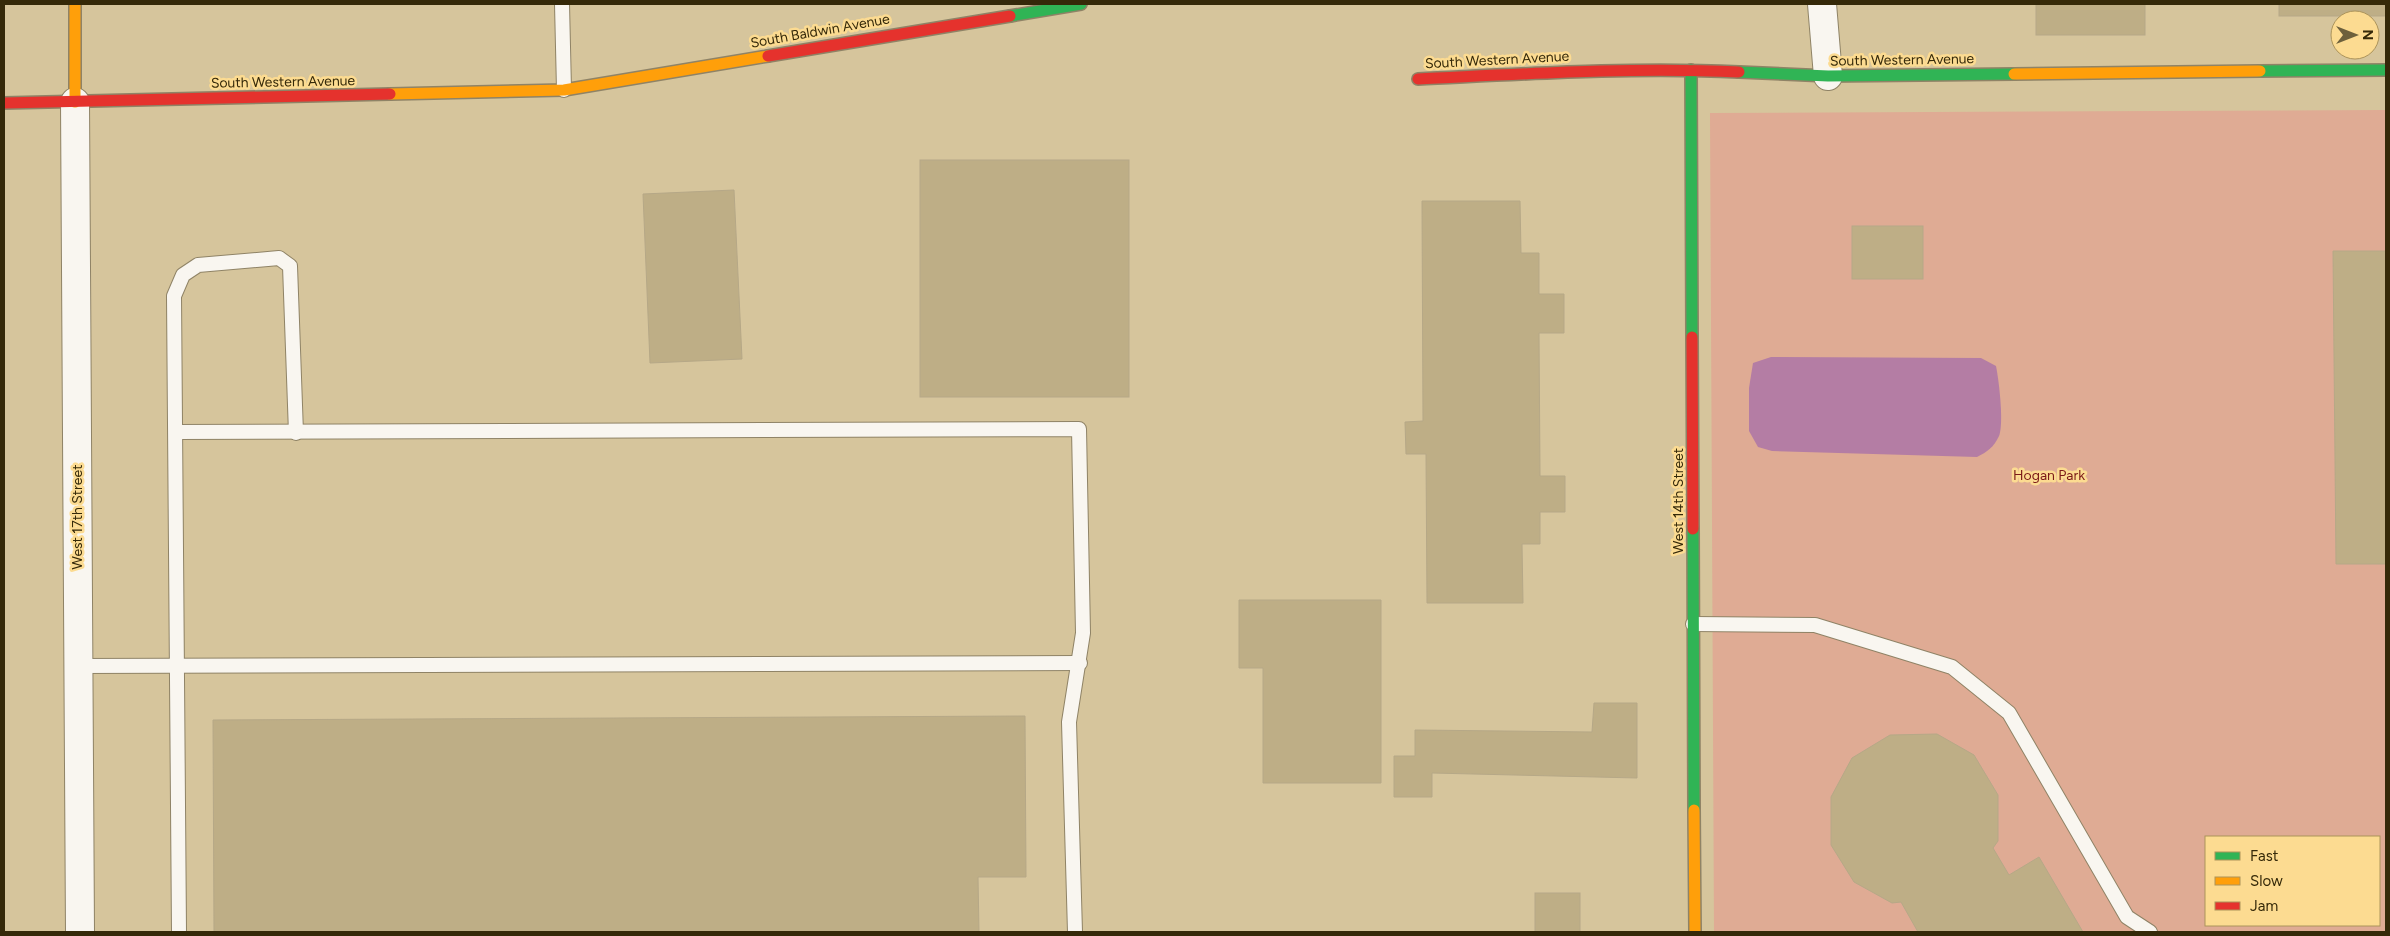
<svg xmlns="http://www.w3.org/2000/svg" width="2390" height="936" font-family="Figtree,sans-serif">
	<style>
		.green { fill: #dfab94; fill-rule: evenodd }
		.water { fill: #b47da4 }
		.building { fill: #beae86; stroke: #b6a887 }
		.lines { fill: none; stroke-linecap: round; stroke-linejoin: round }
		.lane-casing { stroke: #8f8366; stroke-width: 16 }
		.street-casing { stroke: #8f8366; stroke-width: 30 }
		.fast-casing { stroke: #8f8366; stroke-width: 14 }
		.slow-casing { stroke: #8f8366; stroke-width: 14 }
		.jam-casing { stroke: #8f8366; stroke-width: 14 }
		.lane { stroke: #f9f6f0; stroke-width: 14 }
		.street { stroke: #f9f6f0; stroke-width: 28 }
		.fast { stroke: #30b455; stroke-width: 11 }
		.slow { stroke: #ff9f0a; stroke-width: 11 }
		.jam { stroke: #e5322d; stroke-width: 11 }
		.labels { text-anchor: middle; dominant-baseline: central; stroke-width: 5; stroke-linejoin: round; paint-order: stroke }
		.street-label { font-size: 14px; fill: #352909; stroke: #fcdb91 }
		.park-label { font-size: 14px; fill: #7b1a18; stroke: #fcdb91 }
	</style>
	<rect width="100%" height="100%" fill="#d6c59c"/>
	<path class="green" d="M2386,110V932H1714L1710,113ZM2206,837H2379V925H2206Z"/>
	<path class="water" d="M1771,357L1981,358L1996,366C1999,381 2004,423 1999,436C1994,447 1987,452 1977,457L1772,451L1758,447L1749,431V388L1753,363Z"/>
	<g class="building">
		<rect x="2036" y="4" width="109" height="31"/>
		<rect x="2279" y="4" width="107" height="12"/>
		<rect x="920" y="160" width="209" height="237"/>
		<polygon points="734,190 742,359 650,363 643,194"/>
		<polygon points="1422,201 1520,201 1521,253 1539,253 1539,294 1564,294 1564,333 1539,333 1540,476 1565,476 1565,512 1540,512 1540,544 1522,544 1523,603 1427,603 1426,454 1406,454 1405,422 1423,421"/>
		<rect x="1852" y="226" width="71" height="53"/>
		<polygon points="2333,251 2386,251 2386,564 2336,564"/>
		<polygon points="1239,600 1381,600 1381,783 1263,783 1263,668 1239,668"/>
		<polygon points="1594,703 1637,703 1637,778 1432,773 1432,797 1394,797 1394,756 1415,756 1415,730 1592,732"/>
		<polygon points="1025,716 1026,877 978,877 979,932 214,932 213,720"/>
		<polygon points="1937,734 1974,755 1998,795 1998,841 1993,848 2009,875 2039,857 2083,932 1918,932 1901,902 1892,903 1854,882 1831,845 1831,797 1852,758 1890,735"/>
		<rect x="1535" y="893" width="45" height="39"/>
	</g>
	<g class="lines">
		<defs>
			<g id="lane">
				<polyline points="562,4 564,90"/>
				<polyline points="176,432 1079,429 1083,633 1069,722 1075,932"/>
				<polyline points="1693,624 1815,625 1952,667 2009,713 2127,917 2150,932"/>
				<polyline points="78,666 1080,663"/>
				<polyline points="179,932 174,296 183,275 198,265 279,258 290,266 296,433"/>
			</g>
			<g id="street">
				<polyline points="1822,4 1828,76"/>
				<polyline points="75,102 80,932"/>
			</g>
			<g id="fast">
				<polyline points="1010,16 1081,4"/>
				<polyline points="1691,70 1692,337"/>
				<polyline points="2260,71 2386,70"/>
				<polyline points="1739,72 1828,76 2014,74"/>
				<polyline points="1693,529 1694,810"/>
			</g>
			<g id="slow">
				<polyline points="75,4 75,102"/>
				<polyline points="2014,74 2260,71"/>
				<polyline points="390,94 564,90 768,56"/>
				<polyline points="1694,810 1695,932"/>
			</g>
			<g id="jam">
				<polyline points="768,56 1010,16"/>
				<path d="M1418,79C1525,74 1632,67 1739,72"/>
				<polyline points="4,103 390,94"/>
				<polyline points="1692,337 1693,529"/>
			</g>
		</defs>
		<use href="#lane" class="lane-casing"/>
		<use href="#street" class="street-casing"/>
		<use href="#fast" class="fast-casing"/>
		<use href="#slow" class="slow-casing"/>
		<use href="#jam" class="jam-casing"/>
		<use href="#lane" class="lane"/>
		<use href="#street" class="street"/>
		<use href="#fast" class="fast"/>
		<use href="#slow" class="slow"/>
		<use href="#jam" class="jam"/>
	</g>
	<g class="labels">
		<g class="street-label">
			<text transform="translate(820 31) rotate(-10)">South Baldwin Avenue</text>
			<text transform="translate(1497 60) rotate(-3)">South Western Avenue</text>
			<text transform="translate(1902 60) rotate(-1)">South Western Avenue</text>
			<text transform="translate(283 82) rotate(-1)">South Western Avenue</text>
			<text transform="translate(1678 501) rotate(-90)">West 14th Street</text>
			<text transform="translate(77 517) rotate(-90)">West 17th Street</text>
		</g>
		<g class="park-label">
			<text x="2049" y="475">Hogan Park</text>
		</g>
	</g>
	<rect width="2390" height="936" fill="none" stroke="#352909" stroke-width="10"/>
	<rect x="2205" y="836" width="175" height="90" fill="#fcdb91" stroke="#ac945b"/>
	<rect x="2215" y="852" width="25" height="8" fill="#30b455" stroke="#ac945b"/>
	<text x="2250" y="861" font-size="15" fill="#352909">Fast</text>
	<rect x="2215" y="877" width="25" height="8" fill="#ff9f0a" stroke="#ac945b"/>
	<text x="2250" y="886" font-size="15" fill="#352909">Slow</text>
	<rect x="2215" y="902" width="25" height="8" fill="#e5322d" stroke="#ac945b"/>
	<text x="2250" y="911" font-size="15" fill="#352909">Jam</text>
	<g transform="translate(2355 35) rotate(90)"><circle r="24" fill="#fcdb91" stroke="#ac945b"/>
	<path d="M0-4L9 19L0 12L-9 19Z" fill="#6d603c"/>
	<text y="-8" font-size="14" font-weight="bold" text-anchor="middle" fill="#352909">N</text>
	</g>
</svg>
